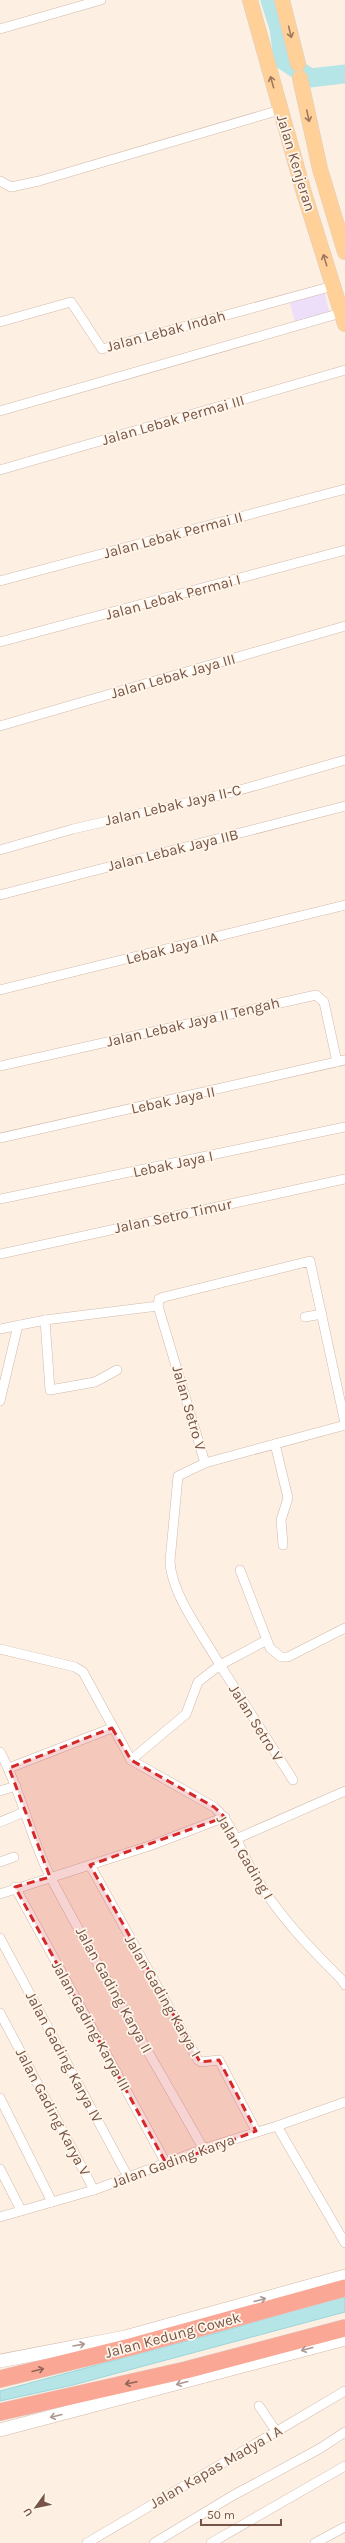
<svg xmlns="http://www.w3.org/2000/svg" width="345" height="2543" font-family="Karla,sans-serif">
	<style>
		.education { fill: #eddffa }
		.water { fill: #b6e5e8; stroke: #9bd6da }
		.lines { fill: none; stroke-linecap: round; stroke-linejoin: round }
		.river { stroke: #b6e5e8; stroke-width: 19 }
		.street-casing { stroke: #d1b9ab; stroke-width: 10 }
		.secondary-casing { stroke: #d4b8a8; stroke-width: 14 }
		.primary-casing { stroke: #d9cfcb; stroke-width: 16 }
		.highway-casing { stroke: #d9cfcb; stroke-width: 18 }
		.street { stroke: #fff; stroke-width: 9 }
		.secondary { stroke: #fff; stroke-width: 13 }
		.primary { stroke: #ffd097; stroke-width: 15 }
		.highway { stroke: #fba795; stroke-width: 17 }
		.oneway { stroke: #9f795f }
		.oneway2 { stroke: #ad9891 }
		.oneway3 { stroke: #916557 }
		.marked { fill: #d62828; fill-opacity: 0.2; stroke: #d62828; stroke-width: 3; stroke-dasharray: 8 5; stroke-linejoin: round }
		.labels { text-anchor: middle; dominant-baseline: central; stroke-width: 3.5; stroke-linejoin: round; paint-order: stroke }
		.street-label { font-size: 15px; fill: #765447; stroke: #fff5e9 }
	</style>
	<rect width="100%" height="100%" fill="#fdf0e2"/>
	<polygon class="education" points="324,290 329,310 328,315 296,325 289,300"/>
	<polygon class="water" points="345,2295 345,2312 73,2385 0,2401 0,2391 224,2331"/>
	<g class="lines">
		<polyline class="river" points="270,0 279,28 283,60 310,78 345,74"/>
		<defs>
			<g id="street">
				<polyline points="0,29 101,0"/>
				<polyline points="0,181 11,187 39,181 280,110"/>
				<polyline points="0,322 71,302 102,349 333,286"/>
				<polyline points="0,411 341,313"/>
				<polyline points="0,470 345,370"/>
				<polyline points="0,581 345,489"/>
				<polyline points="0,642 345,550"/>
				<polyline points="0,726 345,626"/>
				<polyline points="0,850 73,829 233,792 345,760"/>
				<polyline points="0,895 345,806"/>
				<polyline points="0,990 345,905"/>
				<polyline points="0,1066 316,995 324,1002 337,1062"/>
				<polyline points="0,1138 345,1060"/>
				<polyline points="0,1199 345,1127"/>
				<polyline points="0,1254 345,1179"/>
				<polyline points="305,1317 322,1314"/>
				<polyline points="45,1320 50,1390 95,1382 117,1370"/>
				<polyline points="0,1329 45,1320 158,1306"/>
				<polyline points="0,1401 18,1325"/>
				<polyline points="275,1444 288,1498 281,1520 283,1545"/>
				<polyline points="205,1463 158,1306 159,1299 164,1297 310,1261 345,1423"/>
				<polyline points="240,1570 270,1648 281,1657 288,1657 345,1628"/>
				<polyline points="267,1640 220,1665 293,1780"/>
				<path d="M0,1649L75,1667L83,1672L131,1760L214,1807C234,1825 240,1851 254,1874C278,1915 308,1946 341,1979L345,1985"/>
				<path d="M0,1752C22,1792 30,1838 51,1878C99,1970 153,2059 204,2150"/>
				<path d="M131,1760L186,1714L198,1682L220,1665C204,1637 171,1594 170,1561L178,1476L205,1463L345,1425"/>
				<polyline points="9,1768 112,1728"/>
				<polyline points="0,1791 16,1786"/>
				<polyline points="0,1822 24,1812"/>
				<polyline points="236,1839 345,1791"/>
				<polyline points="0,1862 14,1857"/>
				<polyline points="90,1865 198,2060 201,2062 219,2060 256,2131"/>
				<polyline points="15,1887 167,2165"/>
				<polyline points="0,1894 152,1845 225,1817"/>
				<polyline points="0,1938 128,2177"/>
				<polyline points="0,2013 94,2190"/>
				<polyline points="0,2098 52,2202"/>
				<polyline points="277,2126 345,2243"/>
				<polyline points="0,2169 21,2210"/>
				<polyline points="0,2217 94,2190 209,2147 277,2126 345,2102"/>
				<polyline points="259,2406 276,2431"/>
				<polyline points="87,2543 345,2391"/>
				<polyline points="154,2543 232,2496 319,2449 345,2432"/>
				<polyline points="211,2543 345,2466"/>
				<polyline points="315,2543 345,2527"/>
			</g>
			<g id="secondary">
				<polyline points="0,2361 125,2337 345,2276"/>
				<polyline points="0,2430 345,2339"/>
			</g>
			<g id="primary">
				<polyline points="250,0 304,193 345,324"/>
				<polyline points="282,0 298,64"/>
				<polyline points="300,78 320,169 345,252"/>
			</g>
			<g id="highway">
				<polyline points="0,2379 130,2347 345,2288"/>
				<polyline points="0,2412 186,2370 345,2328"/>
			</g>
		</defs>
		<use href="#street" class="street-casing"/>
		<use href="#secondary" class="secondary-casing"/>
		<use href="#primary" class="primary-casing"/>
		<use href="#highway" class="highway-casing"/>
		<use href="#street" class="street"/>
		<use href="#secondary" class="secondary"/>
		<use href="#primary" class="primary"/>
		<use href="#highway" class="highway"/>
	</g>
	<defs><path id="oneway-shaft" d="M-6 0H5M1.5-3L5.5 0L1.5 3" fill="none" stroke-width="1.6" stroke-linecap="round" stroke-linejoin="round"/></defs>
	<g class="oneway">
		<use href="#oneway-shaft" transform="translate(290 32) rotate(76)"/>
		<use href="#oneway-shaft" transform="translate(272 82) rotate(-106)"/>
		<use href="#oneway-shaft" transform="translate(308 116) rotate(78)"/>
		<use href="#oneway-shaft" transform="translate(325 260) rotate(-107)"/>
	</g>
	<g class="oneway2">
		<use href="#oneway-shaft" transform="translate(260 2300) rotate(-15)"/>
		<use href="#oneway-shaft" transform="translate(79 2345) rotate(-10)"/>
		<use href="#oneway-shaft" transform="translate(307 2349) rotate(165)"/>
		<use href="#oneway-shaft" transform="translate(182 2383) rotate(165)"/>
		<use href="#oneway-shaft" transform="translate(56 2416) rotate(166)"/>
	</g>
	<g class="oneway3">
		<use href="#oneway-shaft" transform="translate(38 2370) rotate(-14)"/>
		<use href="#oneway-shaft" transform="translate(131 2383) rotate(168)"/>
	</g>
	<path class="marked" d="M112,1728L131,1760L214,1807L225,1817L90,1865L200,2062L219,2060L256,2131L167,2165L15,1887L50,1877L9,1768Z"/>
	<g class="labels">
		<g class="street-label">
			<text transform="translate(296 163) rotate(73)">Jalan Kenjeran</text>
			<text transform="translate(166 331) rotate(-15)">Jalan Lebak Indah</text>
			<text transform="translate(173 420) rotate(-16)">Jalan Lebak Permai III</text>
			<text transform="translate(173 535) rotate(-15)">Jalan Lebak Permai II</text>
			<text transform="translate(173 597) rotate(-15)">Jalan Lebak Permai I</text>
			<text transform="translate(173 676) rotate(-16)">Jalan Lebak Jaya III</text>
			<text transform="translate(173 805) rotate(-13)">Jalan Lebak Jaya II-C</text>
			<text transform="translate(173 850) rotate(-14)">Jalan Lebak Jaya IIB</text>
			<text transform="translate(172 948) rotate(-14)">Lebak Jaya IIA</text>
			<text transform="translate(193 1022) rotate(-13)">Jalan Lebak Jaya II Tengah</text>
			<text transform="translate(173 1100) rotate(-12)">Lebak Jaya II</text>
			<text transform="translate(173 1164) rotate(-12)">Lebak Jaya I</text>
			<text transform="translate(173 1216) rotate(-12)">Jalan Setro Timur</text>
			<text transform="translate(189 1408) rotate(74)">Jalan Setro V</text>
			<text transform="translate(256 1723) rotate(58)">Jalan Setro V</text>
			<text transform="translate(245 1857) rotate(59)">Jalan Gading I</text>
			<text transform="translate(114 1990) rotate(61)">Jalan Gading Karya II</text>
			<text transform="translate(163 1996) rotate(60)">Jalan Gading Karya I</text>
			<text transform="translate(91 2026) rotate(61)">Jalan Gading Karya III</text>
			<text transform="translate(64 2057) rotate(62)">Jalan Gading Karya IV</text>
			<text transform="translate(53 2112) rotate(62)">Jalan Gading Karya V</text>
			<text transform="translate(173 2161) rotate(-20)">Jalan Gading Karya</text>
			<text transform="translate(173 2335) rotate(-15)">Jalan Kedung Cowek</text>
			<text transform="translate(216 2467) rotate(-30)">Jalan Kapas Madya I A</text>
		</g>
	</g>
	<g transform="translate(36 2507) rotate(237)" stroke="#fff5e9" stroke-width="3" paint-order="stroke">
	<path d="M0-3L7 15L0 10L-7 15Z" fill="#765447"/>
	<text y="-6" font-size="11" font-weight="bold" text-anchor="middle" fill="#765447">U</text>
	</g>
	<path d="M201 2519v6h80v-6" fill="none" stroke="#765447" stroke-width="2"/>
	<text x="207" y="2519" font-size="12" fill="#765447" stroke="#fff5e9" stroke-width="3" paint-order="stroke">50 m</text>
</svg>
